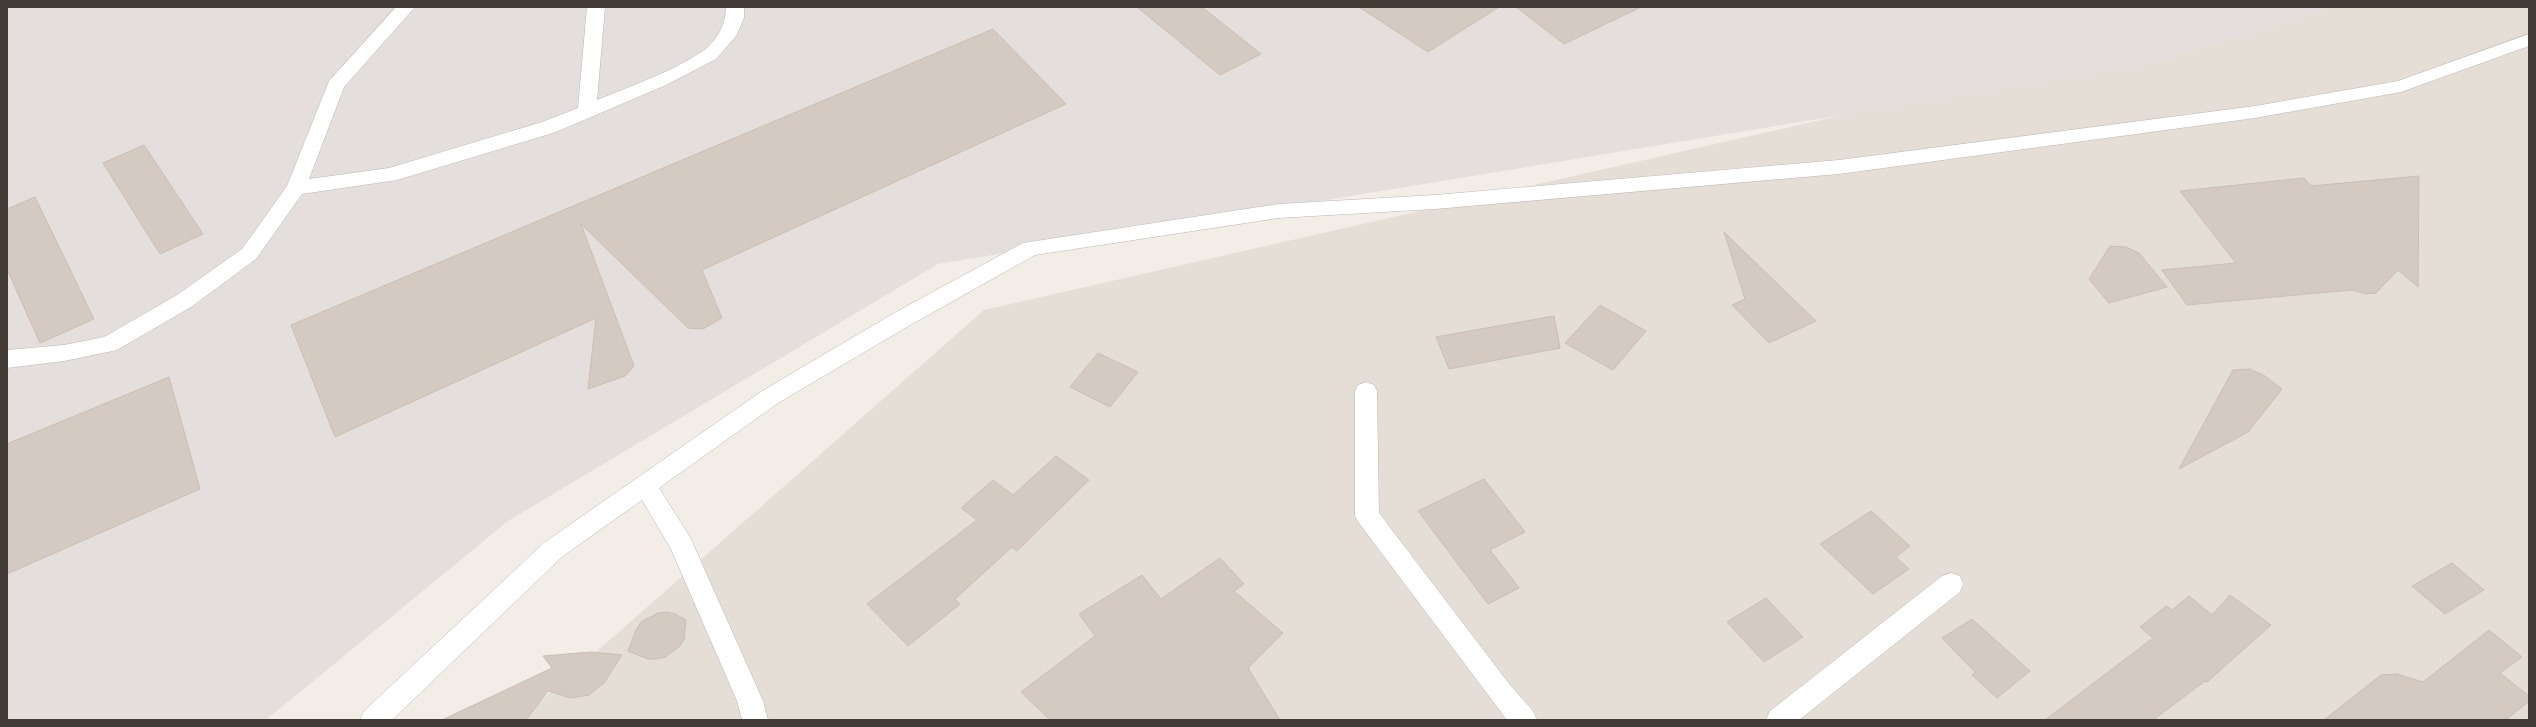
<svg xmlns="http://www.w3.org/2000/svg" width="2536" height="727" font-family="'Exo 2',sans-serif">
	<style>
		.residential { fill: #e5ded6 }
		.industrial { fill: #e4dfdc }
		.building { fill: #d5cac1; stroke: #ccbdb2 }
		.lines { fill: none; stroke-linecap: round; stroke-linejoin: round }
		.minor-casing { stroke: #bfb6ae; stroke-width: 1 }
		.minor { fill: #fff; fill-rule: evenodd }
	</style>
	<rect width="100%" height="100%" fill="#f2ede7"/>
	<polygon class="residential" points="2318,7 2529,7 2529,720 519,720 984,310"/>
	<polygon class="industrial" points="7,7 2338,7 2146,65 938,264 508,521 266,720 7,720"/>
	<g class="building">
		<polygon points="1137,7 1202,7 1261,54 1220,75"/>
		<polygon points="1359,7 1499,7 1428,52"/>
		<polygon points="1516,7 1641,7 1564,44"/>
		<polygon points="993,29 1066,104 702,270 722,318 703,329 688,328 581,224 634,366 625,376 588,389 596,318 335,437 291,325"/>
		<polygon points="144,145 203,234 160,254 103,163"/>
		<polygon points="2419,176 2418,287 2398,270 2376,293 2366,294 2352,290 2187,305 2162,270 2236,263 2180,191 2304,178 2311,186"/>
		<polygon points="35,197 94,319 40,343 7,269 7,209"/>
		<polygon points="1724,232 1816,321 1769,343 1732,305 1745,299"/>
		<polygon points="2110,246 2126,247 2139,253 2167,287 2109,303 2089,279"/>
		<polygon points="1600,305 1646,331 1613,370 1565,343"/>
		<polygon points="1554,316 1560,348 1449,369 1436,337"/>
		<polygon points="1098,353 1138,372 1110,407 1070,387"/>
		<polygon points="2250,369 2265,376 2282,389 2248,432 2179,469 2233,370"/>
		<polygon points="169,377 200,489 7,574 7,444"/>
		<polygon points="1056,456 1089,480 1017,551 1012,547 955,599 960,604 908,646 867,604 977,520 961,508 993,480 1013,495"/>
		<polygon points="1484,479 1525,532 1490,550 1519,588 1488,604 1418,511"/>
		<polygon points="1871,511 1910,546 1896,557 1909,569 1873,594 1820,544"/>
		<polygon points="1220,558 1244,584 1234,591 1283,633 1248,668 1280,720 1050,720 1021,692 1095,636 1079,614 1142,575 1161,599"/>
		<polygon points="2452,563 2484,590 2445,614 2412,586"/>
		<polygon points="2230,595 2271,625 2207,682 2205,681 2153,720 2045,720 2153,638 2140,627 2166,606 2172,610 2189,596 2212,615"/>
		<polygon points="1766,598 1803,637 1764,662 1727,622"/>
		<polygon points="667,612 675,614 686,620 684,640 680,646 665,657 656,659 648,659 628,651 636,630 641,622 658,613"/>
		<polygon points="1972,619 2030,671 1997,698 1972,675 1975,672 1942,638"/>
		<polygon points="2489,630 2522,657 2500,673 2529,696 2529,701 2506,720 2324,720 2381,675 2397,674 2423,682"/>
		<polygon points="591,652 622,655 604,683 589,695 571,698 548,691 526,720 442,720 552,668 543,656"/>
	</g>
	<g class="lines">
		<defs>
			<g id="minor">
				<path d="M396,7H415L344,87L309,179L389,168L542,122L578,108L587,7H605L597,100C629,87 676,70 703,51C717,41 726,24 726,7H744V18L736,36L716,59L666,85L556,132L397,180L302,194L256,259L191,307L117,350L64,361L7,368V350L64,345L104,337L177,295L242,249L287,186L329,81Z"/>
				<polygon points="2529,34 2529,46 2401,92 2255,118 1839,174 1435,209 1279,218 1035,255 912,324 778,403 659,488 690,537 763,701 768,720 742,720 737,701 671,549 642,500 563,556 392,720 360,720 364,711 545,542 762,391 896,312 1023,243 1279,204 1435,195 1839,160 2255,106 2398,81"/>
				<polygon points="1366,382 1374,385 1377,391 1379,513 1510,685 1533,711 1537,720 1507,720 1359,523 1355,516 1355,391 1358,385"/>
				<polygon points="1951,573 1960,576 1963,584 1960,592 1799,720 1766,720 1770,711 1942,576"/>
			</g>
		</defs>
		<use href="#minor" class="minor-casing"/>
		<use href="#minor" class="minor"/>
	</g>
	<rect width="2536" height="727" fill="none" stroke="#443d37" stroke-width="16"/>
</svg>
